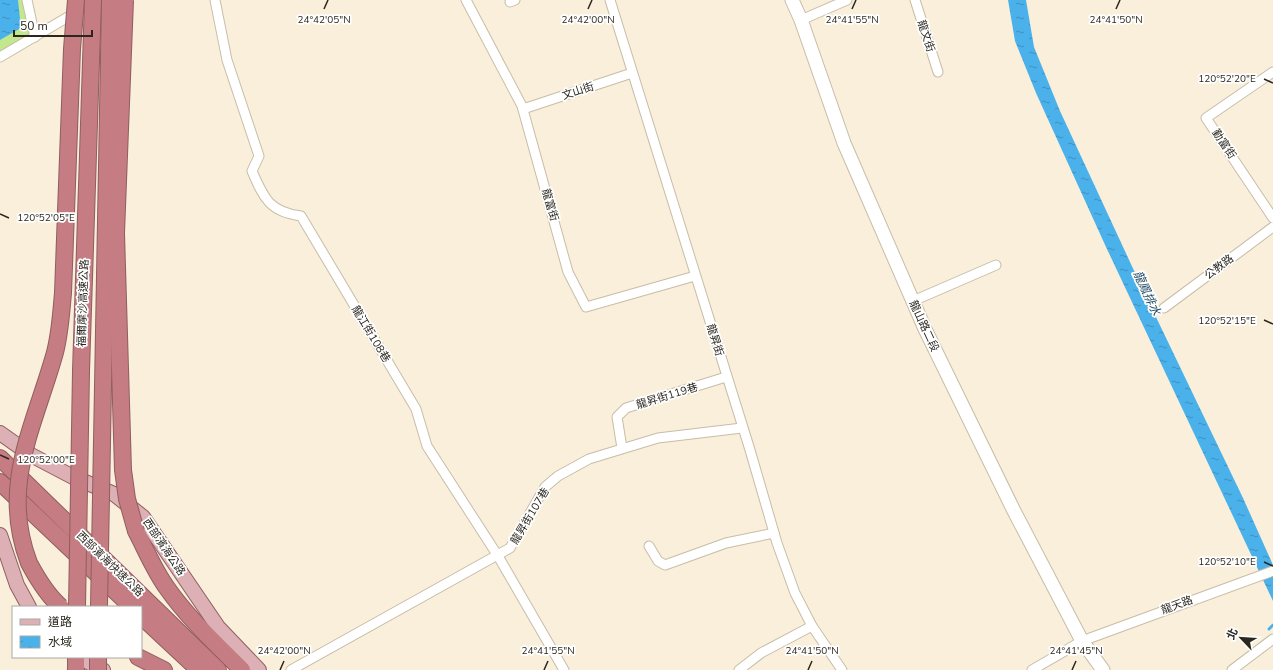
<svg xmlns="http://www.w3.org/2000/svg" width="1273" height="670" font-family="'Nunito Sans','Noto Sans TC',sans-serif">
	<style>
		.park { fill: #c3e88c }
		.water { fill: url(#water-ripples) }
		.lines { fill: none; stroke-linecap: round; stroke-linejoin: round }
		.stream { stroke: #4bb1eb; stroke-width: 3 }
		.street-casing { stroke: #c7bda8; stroke-width: 11 }
		.secondary-casing { stroke: #c7bda8; stroke-width: 15 }
		.primary-casing { stroke: #8f5e60; stroke-width: 16 }
		.highway-casing { stroke: #8f5e60; stroke-width: 18 }
		.street { stroke: #fff; stroke-width: 9 }
		.secondary { stroke: #fff; stroke-width: 13 }
		.primary { stroke: #dcb0b5; stroke-width: 14 }
		.highway { stroke: #c57c83; stroke-width: 16 }
		.highway-bridge-casing { stroke: #8f5e60; stroke-width: 18; stroke-linecap: butt }
		.highway-bridge { stroke: #c57c83; stroke-width: 16 }
		.ticks { fill: none; stroke: #2b271f; stroke-width: 1.5 }
		.labels { text-anchor: middle; dominant-baseline: central; stroke-width: 3.5; stroke-linejoin: round; paint-order: stroke }
		.street-label { font-size: 11px; fill: #2b271f; stroke: #fff }
		.water-label { font-size: 12px; font-style: italic; fill: #244d66; stroke: #fff }
		.ticks-label { font-size: 10px; text-anchor: middle; fill: #2b271f; stroke: #fff; stroke-width: 3.5; stroke-linejoin: round; paint-order: stroke }
	</style>
	<defs>
		<pattern id="water-ripples" width="26" height="14" patternUnits="userSpaceOnUse"><rect width="26" height="14" fill="#4bb1eb"/><path d="M2 4q2-2 4 0t4 0M15 11q2-2 4 0t4 0" fill="none" stroke="#3f90be"/></pattern>
	</defs>
	<rect width="100%" height="100%" fill="#faefda"/>
	<polygon class="park" points="0,0 23,0 30,35 0,52"/>
	<g class="water">
		<polygon points="0,0 18,0 21,28 0,40"/>
		<polygon points="1008,0 1026,0 1034,47 1060,111 1143,290 1243,498 1273,565 1273,601 1106,247 1036,93 1015,41"/>
	</g>
	<g class="lines">
		<polyline class="stream" points="1269,629 1273,625"/>
		<defs>
			<g id="street">
				<polyline points="27,0 35,37"/>
				<path d="M215,0L227,60L259,156L252,171C264,199 270,212 301,216L416,409L427,446L498,556L564,670"/>
				<polyline points="466,0 522,106 568,272 586,307 695,276"/>
				<polyline points="610,0 750,450 777,543 795,593 812,626 842,670"/>
				<polyline points="915,0 938,72"/>
				<polyline points="510,2 515,0"/>
				<polyline points="801,20 847,0"/>
				<polyline points="0,57 95,1"/>
				<polyline points="1273,72 1206,118 1273,218"/>
				<polyline points="523,109 632,73"/>
				<polyline points="913,301 996,265"/>
				<polyline points="1164,308 1273,227"/>
				<polyline points="622,448 617,417 626,408 726,377"/>
				<polyline points="649,546 658,561 665,565 726,543 774,533"/>
				<polyline points="291,670 510,548 545,487 558,476 589,459 658,438 742,428"/>
				<polyline points="739,670 761,653 812,626"/>
				<polyline points="1032,670 1082,641 1273,571"/>
				<polyline points="1232,670 1273,639"/>
			</g>
			<polyline id="secondary" points="792,0 801,20 844,143 925,329 1014,511 1082,641 1103,670"/>
			<g id="primary">
				<polyline points="0,433 31,455 73,477 114,494 143,517 218,627 259,670"/>
				<polyline points="0,535 17,585 29,607"/>
				<polyline points="79,657 103,670"/>
			</g>
			<g id="highway">
				<polyline points="0,458 218,670"/>
				<polyline points="0,482 132,607"/>
				<path d="M136,531C146,550 154,570 167,588C188,618 216,644 242,670"/>
				<polyline points="141,616 199,670"/>
				<polyline points="138,657 164,670"/>
				<polyline points="76,670 76,657"/>
			</g>
		</defs>
		<use href="#street" class="street-casing"/>
		<use href="#secondary" class="secondary-casing"/>
		<use href="#primary" class="primary-casing"/>
		<use href="#highway" class="highway-casing"/>
		<use href="#street" class="street"/>
		<use href="#secondary" class="secondary"/>
		<use href="#primary" class="primary"/>
		<use href="#highway" class="highway"/>
		<defs>
			<g id="highway-bridge">
				<polyline points="125,0 116,233 123,470 127,499 136,531"/>
				<path d="M61,607C48,596 37,578 29,563C0,487 33,429 54,356C60,336 61,314 63,293L72,49L76,0"/>
				<polyline points="77,607 81,371 93,0"/>
				<polyline points="99,607 110,0"/>
				<polyline points="98,670 98,657"/>
			</g>
		</defs>
		<use href="#highway-bridge" class="highway-bridge-casing"/>
		<use href="#highway-bridge" class="highway-bridge"/>
	</g>
	<path class="ticks" d="M324,9L328,0M588,9L592,0M852,9L856,0M1116,9L1120,0M1264,79L1273,83M0,214L9,218M1264,320L1273,324M0,455L9,459M1264,562L1273,566M280,670L284,661M544,670L548,661M808,670L812,661M1072,670L1076,661"/>
	<g class="labels">
		<g class="street-label">
			<text transform="translate(926 36) rotate(72)">龍文街</text>
			<text transform="translate(578 91) rotate(-18)">文山街</text>
			<text transform="translate(1224 144) rotate(56)">勤富街</text>
			<text transform="translate(550 205) rotate(74)">龍富街</text>
			<text transform="translate(1219 267) rotate(-37)">公教路</text>
			<text transform="translate(83 303) rotate(-88)">福爾摩沙高速公路</text>
			<text transform="translate(924 326) rotate(65)">龍山路二段</text>
			<text transform="translate(371 334) rotate(59)">龍江街108巷</text>
			<text transform="translate(715 340) rotate(73)">龍昇街</text>
			<text transform="translate(667 396) rotate(-17)">龍昇街119巷</text>
			<text transform="translate(530 516) rotate(-59)">龍昇街107巷</text>
			<text transform="translate(164 547) rotate(56)">西部濱海公路</text>
			<text transform="translate(110 564) rotate(44)">西部濱海快速公路</text>
			<text transform="translate(1177 605) rotate(-20)">龍天路</text>
		</g>
		<g class="water-label">
			<text transform="translate(1147 293) rotate(65)">龍鳳排水</text>
		</g>
	</g>
	<g class="ticks-label">
		<text x="324" y="23">24°42'05"N</text>
		<text x="588" y="23">24°42'00"N</text>
		<text x="852" y="23">24°41'55"N</text>
		<text x="1116" y="23">24°41'50"N</text>
		<text x="1227" y="82">120°52'20"E</text>
		<text x="46" y="221">120°52'05"E</text>
		<text x="1227" y="324">120°52'15"E</text>
		<text x="46" y="463">120°52'00"E</text>
		<text x="1227" y="565">120°52'10"E</text>
		<text x="284" y="654">24°42'00"N</text>
		<text x="548" y="654">24°41'55"N</text>
		<text x="812" y="654">24°41'50"N</text>
		<text x="1076" y="654">24°41'45"N</text>
	</g>
	<rect x="12" y="606" width="130" height="52" fill="#ffffff" stroke="#aaa9a5"/>
	<rect x="20" y="619" width="20" height="6" fill="#dcb0b5" stroke="#aaa9a5"/>
	<text x="48" y="626" font-size="12" fill="#2b271f">道路</text>
	<rect x="20" y="636" width="20" height="12" fill="url(#water-ripples)" stroke="#aaa9a5"/>
	<text x="48" y="646" font-size="12" fill="#2b271f">水域</text>
	<g transform="translate(1241 638) rotate(295)" stroke="#ffffff" stroke-width="3" paint-order="stroke">
	<path d="M0-3L7 15L0 10L-7 15Z" fill="#2b271f"/>
	<text y="-6" font-size="11" font-weight="bold" text-anchor="middle" fill="#2b271f">北</text>
	</g>
	<path d="M14 30v6h78v-6" fill="none" stroke="#2b271f" stroke-width="2"/>
	<text x="20" y="30" font-size="12" fill="#2b271f" stroke="#ffffff" stroke-width="3" paint-order="stroke">50 m</text>
</svg>
